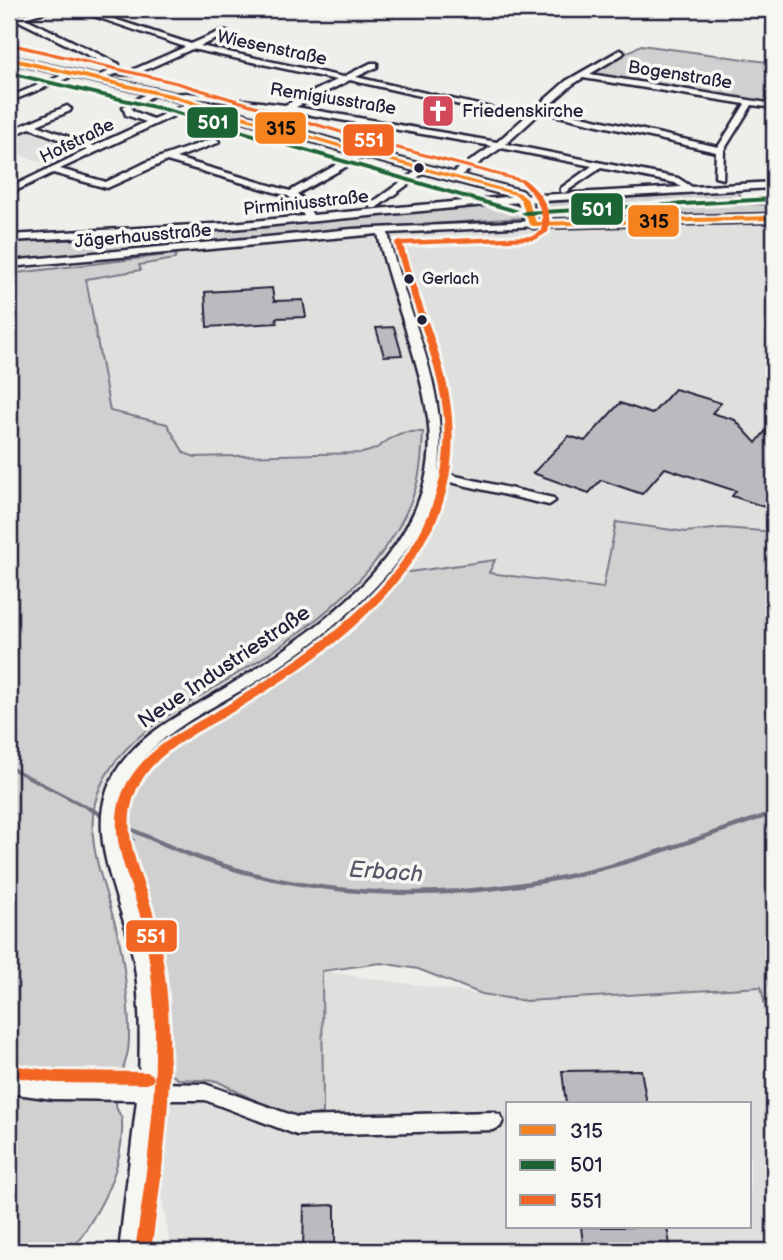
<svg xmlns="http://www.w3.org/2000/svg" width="783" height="1260" font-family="'Balsamiq Sans',sans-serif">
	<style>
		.built { fill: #dfdfde; fill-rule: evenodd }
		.green { fill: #d0d0d1; stroke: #797986; stroke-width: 2 }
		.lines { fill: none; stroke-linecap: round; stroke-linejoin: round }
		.stream-far1 { stroke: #727281; stroke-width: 3.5 }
		.stream { stroke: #727281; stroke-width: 4.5 }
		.building { fill: #bbbbbf; stroke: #22223b; stroke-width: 2 }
		.street-casing { stroke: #22223b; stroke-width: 5 }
		.secondary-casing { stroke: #22223b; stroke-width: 5 }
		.street { fill: #f6f6f2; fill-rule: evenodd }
		.secondary { fill: #f6f6f2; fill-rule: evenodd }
		.bus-1-casing { stroke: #f6f6f2; stroke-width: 6 }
		.bus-2-casing { stroke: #f6f6f2; stroke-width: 6 }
		.bus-3-casing { stroke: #f6f6f2; stroke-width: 6 }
		.bus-1 { fill: #f6821f; fill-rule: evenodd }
		.bus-2 { fill: #1c6434; fill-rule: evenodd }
		.bus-3 { fill: #f26522; fill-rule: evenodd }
		.bus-dot { fill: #22223b; stroke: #f6f6f2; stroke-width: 2.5 }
		.labels { text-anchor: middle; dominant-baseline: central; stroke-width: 7; stroke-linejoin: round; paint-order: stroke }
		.far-bus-label { font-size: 16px; fill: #22223b; stroke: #f6f6f2; text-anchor: start }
		.far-street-label { font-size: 18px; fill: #22223b; stroke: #f6f6f2 }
		.far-poi-label { font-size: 18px; fill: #22223b; stroke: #f6f6f2; text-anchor: start }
		.street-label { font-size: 21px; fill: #22223b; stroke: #f6f6f2 }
		.water-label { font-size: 23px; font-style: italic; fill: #575769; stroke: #f6f6f2 }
		.line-badge { stroke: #f6f6f2; stroke-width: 2.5 }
		.badge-label { font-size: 19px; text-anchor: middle; font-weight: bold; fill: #fff }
		.pale-badge-label { font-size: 19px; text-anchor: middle; font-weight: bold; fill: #111 }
	</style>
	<rect width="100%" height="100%" fill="#eeeeeb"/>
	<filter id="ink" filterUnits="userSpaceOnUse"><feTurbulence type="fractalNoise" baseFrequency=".0143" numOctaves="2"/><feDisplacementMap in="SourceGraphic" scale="14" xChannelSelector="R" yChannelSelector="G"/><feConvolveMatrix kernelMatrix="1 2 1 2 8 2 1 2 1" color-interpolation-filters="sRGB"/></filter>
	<g filter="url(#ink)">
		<g class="built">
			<polygon points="28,129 86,150 52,166 9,151 9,137"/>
			<polygon points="774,214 774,532 723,528 686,532 651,526 603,588 488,573 494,560 395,574 369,603 318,647 253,691 134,781 124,814 96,801 100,787 112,764 129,744 164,718 253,665 297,635 340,600 372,567 403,516 416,489 397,432 371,451 362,453 195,457 184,453 167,424 110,411 86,279 140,271 139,266 174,259 176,254 17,273 9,280 9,262 340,230 522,218"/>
			<path d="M322,971L526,1001L761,987L774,1048V1251H171L160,1184L165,1070L178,1079L216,1081L291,1119ZM508,1104H750V1227H508Z"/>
		</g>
		<g class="green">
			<polygon points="641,45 774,63 774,95 767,103 591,73"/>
			<polygon points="737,191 747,204 774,205 774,214 552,219 540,217 536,206 541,203"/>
			<polygon points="505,203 519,207 522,218 340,230 9,262 9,242 124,238"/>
			<path d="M176,254L175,259L139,265L141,270L86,279L110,411L167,424L184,453L195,457L362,453C391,447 385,429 423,432C422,451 421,472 415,490C384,584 287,645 207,692C166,716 122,740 101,785C78,835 108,890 119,939C124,962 133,1034 127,1055C124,1067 120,1077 118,1090C118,1095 116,1102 116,1106C117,1112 122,1115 122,1121C125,1167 98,1215 71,1251H9V372L15,371L9,346V280L17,273Z"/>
			<path d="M616,522L686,532L723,528L774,532V1048L761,987L526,1001L482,994L418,969L381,963L322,971L323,1113L291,1119L217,1081L178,1079L165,1070L166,1024L160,968L126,838L134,840C125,816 122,804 135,780C160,736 215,716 254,690C306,656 354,620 395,574L495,560L489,573L603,588Z"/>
		</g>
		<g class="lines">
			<polyline class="stream-far1" points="9,767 94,811"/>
			<g class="stream">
				<polyline points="90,809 106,817"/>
				<path d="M113,821C148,837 183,854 221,865C338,902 468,900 587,872C651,857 712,833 774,813"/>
			</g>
		</g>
		<g class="building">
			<polygon points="272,288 274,301 303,300 306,317 276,318 277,323 207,327 205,292"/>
			<polygon points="394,327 402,355 384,356 376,328"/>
			<polygon points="675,389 721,403 712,413 735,420 756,443 774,420 774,510 732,496 736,491 665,468 642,494 601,480 589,493 533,473 569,436 585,441 620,403 652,414"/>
			<polygon points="641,1070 647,1104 566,1104 562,1071"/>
			<polygon points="335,1205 335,1251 303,1251 304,1206"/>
			<polygon points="581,1227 667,1227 671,1251 584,1251"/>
		</g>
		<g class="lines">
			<defs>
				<g id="street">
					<path d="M43,9H54L25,18L119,64V70L130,71L185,47L73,9H83L191,44L221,31H227V35L200,46L343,77L371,63H377V67L356,77L495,109L491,112L350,80L296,107L497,142L566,81L620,50L624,52L623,54L590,74L774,104V108L752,105L724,150L723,179L715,177L716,152L541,112L506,144L678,178L692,187L774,182V188L506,203L232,229L9,241V235L232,223L304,216L295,202L288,196L167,161L107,188L53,173L9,194V188L87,150L30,128L9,137V131L67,106L71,109L70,111L37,125L94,146L146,122L126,115L123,107L155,89L159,91L158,93L131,108L133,111L153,119L194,101L201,103L60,169L106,182L149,161L215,138L219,141L218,143L176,158L290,191L361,151H367V155L297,194L302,198L313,215L506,197L681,187L675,183L601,168L564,193L561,192V188L592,166L501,148L456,179H450V175L492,146L288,111L258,125L254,122L255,120L278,109L187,97L170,98V94L187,93L285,105L337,80L192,49L134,75L116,74L97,80V76L111,71L112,67L9,16V11L19,15ZM583,78L745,104L718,147L546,108L572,85Z"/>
					<polygon points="73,71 80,73 9,102 9,97"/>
					<polygon points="422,167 429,169 376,208 370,208 370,204"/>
					<path d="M533,221L538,224L536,226L388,233C405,312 451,389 438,472L553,498L555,501L549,505L437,479C425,560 324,639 259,680C209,711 129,743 118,807C112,841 127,874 137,905C143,923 148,943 151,962C159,1002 158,1043 158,1083L205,1084L297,1117L493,1112L500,1115L503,1121L500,1127L493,1130L297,1135L205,1100H156L139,1251H119L137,1100L53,1099L9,1093V1077L53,1083H139C140,1043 141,1002 134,961C125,908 88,844 107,791C123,744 169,721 210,697C307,639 447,549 428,418C419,354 391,296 378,234L9,267V261L352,229Z"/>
				</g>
				<path id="secondary" d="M9,56L177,94L368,150L523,191L530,199L538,220L774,214V222L533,228C521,224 523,205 513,197L360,156L170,99L9,62Z"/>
			</defs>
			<use href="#street" class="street-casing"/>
			<use href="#secondary" class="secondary-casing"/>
			<use href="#street" class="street"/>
			<use href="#secondary" class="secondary"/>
			<defs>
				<polygon id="bus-1" points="9,57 175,95 366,152 520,193 527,199 536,222 774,216 774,220 533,226 529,224 521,200 516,195 362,154 171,98 9,61"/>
				<g id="bus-2">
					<polygon points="9,71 171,109 519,210 512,212 167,112 9,75"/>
					<polygon points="774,197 774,201 525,215 521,213 525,211"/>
				</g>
				<g id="bus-3">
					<path d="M12,43L179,82L370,139L525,180C541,192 554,212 548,232L535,240L403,245C417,300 449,364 452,419C454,450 451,481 440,511C437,520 432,529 427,537C385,615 303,670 229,714C194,734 148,755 134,796C119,839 145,880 155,920C181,1029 167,1142 151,1251H135C151,1142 168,1028 141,919C131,879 106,837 122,794C140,749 188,728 227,705C333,640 454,558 444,418C439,362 409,299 395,243L396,241L533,236L541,231C546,212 535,194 521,182L366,141L175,84L10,46L9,45Z"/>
					<polygon points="11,1065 54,1071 147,1072 152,1074 154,1078 152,1082 147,1084 54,1083 9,1076 9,1066"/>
				</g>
			</defs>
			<use href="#bus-1" class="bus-1-casing"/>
			<use href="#bus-2" class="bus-2-casing"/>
			<use href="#bus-3" class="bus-3-casing"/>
			<use href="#bus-1" class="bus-1"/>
			<use href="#bus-2" class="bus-2"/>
			<use href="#bus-3" class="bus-3"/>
		</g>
	</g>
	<defs>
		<symbol id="church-square" viewBox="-11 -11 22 22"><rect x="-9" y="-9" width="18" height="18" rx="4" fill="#d1495b" stroke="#f6f6f2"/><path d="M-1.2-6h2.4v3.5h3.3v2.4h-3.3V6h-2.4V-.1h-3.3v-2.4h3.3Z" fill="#fff"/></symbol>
	</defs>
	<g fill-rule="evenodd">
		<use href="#church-square" x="419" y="92" width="38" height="38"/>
	</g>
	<g class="bus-dot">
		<circle cx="419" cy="168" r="6"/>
		<circle cx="409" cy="279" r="6"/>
		<circle cx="422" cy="320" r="6"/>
	</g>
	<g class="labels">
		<g class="far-bus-label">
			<text x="422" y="279">Gerlach</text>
		</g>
		<g class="far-street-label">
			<text transform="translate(272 48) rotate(12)">Wiesenstraße</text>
			<text transform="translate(680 75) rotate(9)">Bogenstraße</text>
			<text transform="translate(333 99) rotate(9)">Remigiusstraße</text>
			<text transform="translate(77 141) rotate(-26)">Hofstraße</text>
			<text transform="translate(306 203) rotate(-6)">Pirminiusstraße</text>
			<text transform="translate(143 236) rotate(-5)">Jägerhausstraße</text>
		</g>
		<g class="far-poi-label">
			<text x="462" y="111">Friedenskirche</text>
		</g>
		<g class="street-label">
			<text transform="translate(224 667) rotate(-34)">Neue Industriestraße</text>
		</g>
		<g class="water-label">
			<text transform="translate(386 872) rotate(4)">Erbach</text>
		</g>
	</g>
	<g class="line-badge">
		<rect x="186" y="106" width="53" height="33" rx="7" fill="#1c6434"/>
		<rect x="254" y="111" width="53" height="34" rx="7" fill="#f6821f"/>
		<rect x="342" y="123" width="53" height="34" rx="7" fill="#f26522"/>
		<rect x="570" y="192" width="54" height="34" rx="7" fill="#1c6434"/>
		<rect x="627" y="204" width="53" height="34" rx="7" fill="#f6821f"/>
		<rect x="125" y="919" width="53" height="34" rx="7" fill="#f26522"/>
	</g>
	<g class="badge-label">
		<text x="213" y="129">501</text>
		<text x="369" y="147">551</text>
		<text x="597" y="216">501</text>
		<text x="151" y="943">551</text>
	</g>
	<g class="pale-badge-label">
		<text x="281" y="135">315</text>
		<text x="654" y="228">315</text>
	</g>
	<rect width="783" height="1260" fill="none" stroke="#f6f6f2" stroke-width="35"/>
	<rect x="18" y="18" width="748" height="1225" fill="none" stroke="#22223b" stroke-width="2.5" filter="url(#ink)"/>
	<rect x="506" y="1102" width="245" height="126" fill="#f6f6f2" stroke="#a1a1a9" stroke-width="2"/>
	<rect x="520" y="1125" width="35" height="10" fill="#f6821f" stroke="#a1a1a9" stroke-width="2"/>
	<text x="570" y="1138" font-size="21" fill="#22223b">315</text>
	<rect x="520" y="1160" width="35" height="10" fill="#1c6434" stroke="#a1a1a9" stroke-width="2"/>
	<text x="570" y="1172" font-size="21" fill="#22223b">501</text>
	<rect x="520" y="1195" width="35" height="10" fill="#f26522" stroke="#a1a1a9" stroke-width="2"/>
	<text x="570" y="1208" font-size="21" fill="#22223b">551</text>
</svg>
